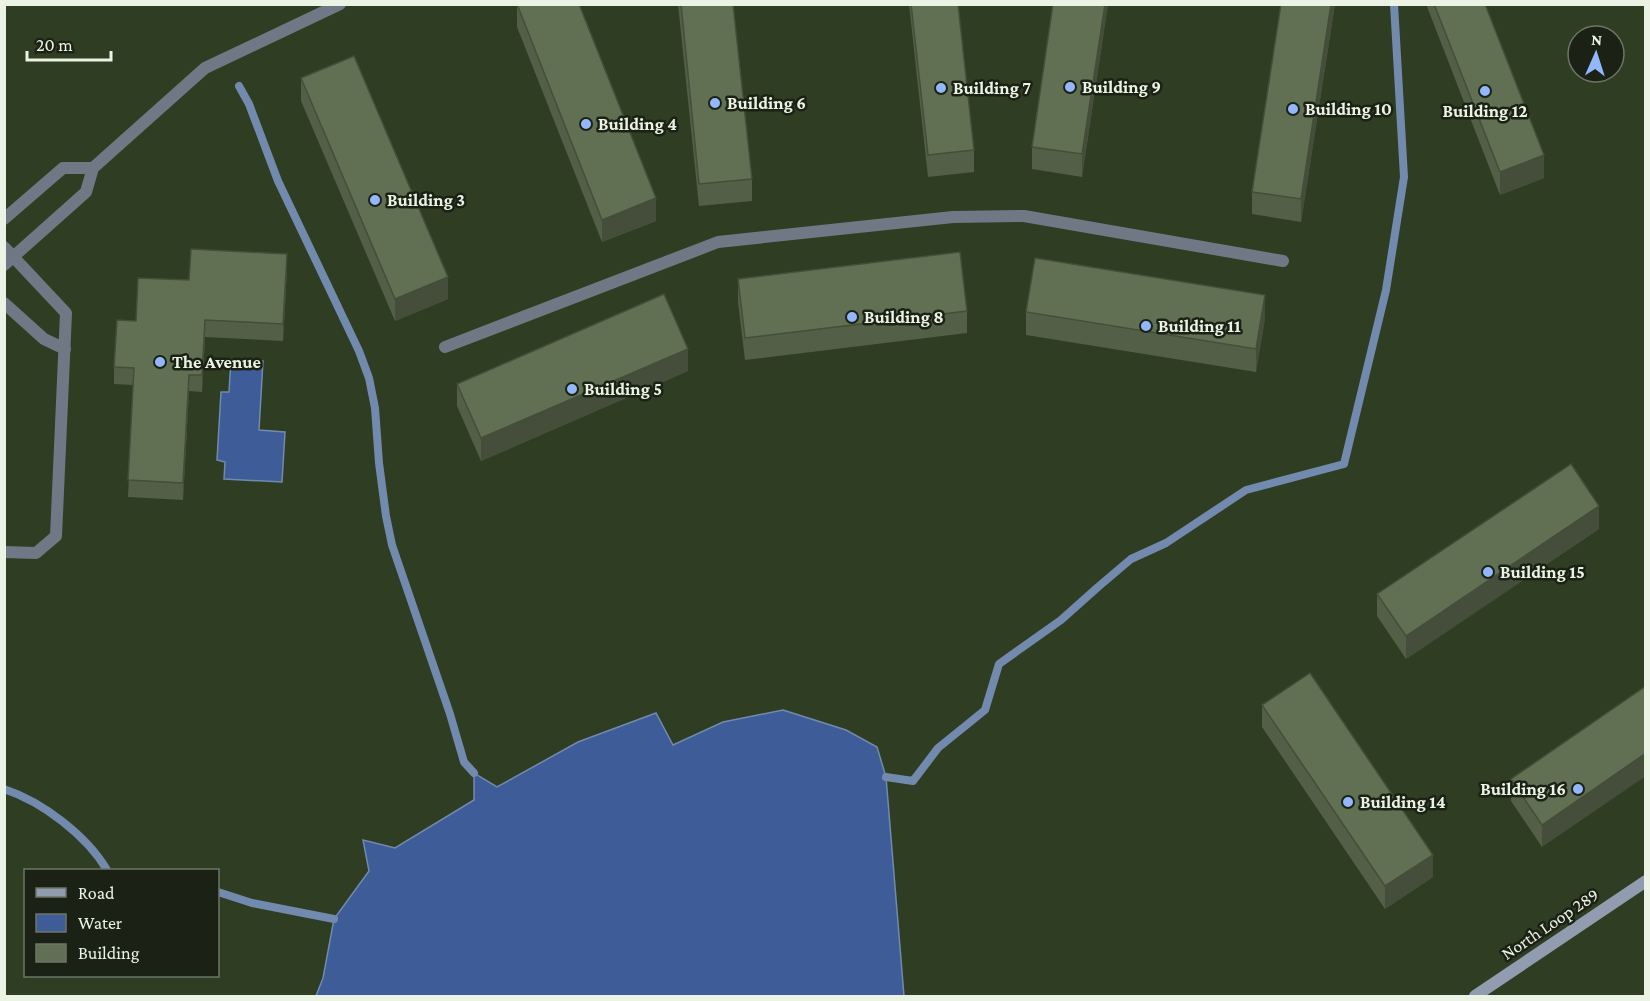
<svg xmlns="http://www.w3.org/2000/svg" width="1650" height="1001" font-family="'Crimson Pro',serif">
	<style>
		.water { fill: #3e5c97; stroke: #728aae; stroke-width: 1.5 }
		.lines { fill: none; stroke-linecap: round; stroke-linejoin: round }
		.stream { stroke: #728aae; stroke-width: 8 }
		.lane { stroke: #717885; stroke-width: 12 }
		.secondary { stroke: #919cb0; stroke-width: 12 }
		.wall { fill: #536047 }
		.shaded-wall { fill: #444e3a }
		.building { fill: #617053; stroke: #444e3a; stroke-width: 1.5 }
		.poi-dot { fill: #93b7fd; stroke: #1b2115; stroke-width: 2 }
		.labels { text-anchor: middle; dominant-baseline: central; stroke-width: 5; stroke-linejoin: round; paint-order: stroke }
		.poi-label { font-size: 18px; font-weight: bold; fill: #ebf4e4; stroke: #1b2115; text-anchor: start }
		.street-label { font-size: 18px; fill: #ebf4e4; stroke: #1b2115 }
	</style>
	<rect width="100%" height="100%" fill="#2f3d22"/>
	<g class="water">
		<polygon points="231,359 263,361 259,430 285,432 282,482 224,479 225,462 217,460 221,392 229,392"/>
		<polygon points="783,710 846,730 877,747 886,777 904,996 316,996 323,978 334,919 369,871 363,840 395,848 474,800 474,773 497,787 578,742 656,713 673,745 723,722"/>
	</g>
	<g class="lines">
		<g class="stream">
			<polyline points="239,86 249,104 278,181 359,351 369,378 375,408 379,463 386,516 392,545 450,714 464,762 474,773"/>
			<polyline points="886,777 913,781 938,748 985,710 999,664 1061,620 1098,587 1131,559 1166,543 1246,490 1344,464 1386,290 1404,177 1394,4"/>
			<path d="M4,789C43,802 87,836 107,870"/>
			<polyline points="218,892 252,903 334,919"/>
		</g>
		<g class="lane">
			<polyline points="4,219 63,168 93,168"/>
			<polyline points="4,247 66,313 56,536 36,553 4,552"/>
			<polyline points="4,265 86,192 93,168 205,68 340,4"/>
			<polyline points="4,303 44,339 65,349"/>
			<polyline points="445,347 718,242 953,217 1024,216 1283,261"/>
		</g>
		<polyline class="secondary" points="1475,996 1646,881"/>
	</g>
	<g class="wall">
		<polygon points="517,4 656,221 602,242 517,27"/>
		<polygon points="678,4 733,4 752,179 752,201 699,206"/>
		<polygon points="909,4 958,4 974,150 974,172 928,177"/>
		<polygon points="1053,4 1108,4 1082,177 1032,169 1032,147"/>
		<polygon points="1335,4 1301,222 1252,214 1252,192"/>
		<polygon points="1426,4 1485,4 1544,178 1500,195"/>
		<polygon points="301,78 448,299 395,321 301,101"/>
		<polygon points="287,270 283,341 205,337 202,392 189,391 183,500 128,497 133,385 114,384 114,367 136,321"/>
		<polygon points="738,279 967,311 967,333 745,360 738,302"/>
		<polygon points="1026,312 1265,318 1256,372 1026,335"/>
		<polygon points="688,371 481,461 457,406 457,384"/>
		<polygon points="1599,529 1406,659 1377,616 1377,594"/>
		<polygon points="1646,686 1542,847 1511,801 1511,779"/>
		<polygon points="1262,705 1433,877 1385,909 1262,727"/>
	</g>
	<g class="shaded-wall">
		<polygon points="1105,4 1108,4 1082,177 1082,154"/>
		<polygon points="1331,4 1335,4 1301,222 1301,199"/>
		<polygon points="1544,155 1544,178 1500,195 1500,172"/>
		<polygon points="656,198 656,221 602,242 602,220"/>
		<polygon points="287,254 287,270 283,341 283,324"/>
		<polygon points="448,277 448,299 395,321 395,299"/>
		<polygon points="1265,295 1265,318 1256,372 1256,349"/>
		<polygon points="205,320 205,337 202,392 202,375"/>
		<polygon points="688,349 688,371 481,461 481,438"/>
		<polygon points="189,375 189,391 183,500 183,483"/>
		<polygon points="1599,506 1599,529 1406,659 1406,636"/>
		<polygon points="1646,753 1646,776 1542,847 1542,825"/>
		<polygon points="1433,855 1433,877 1385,909 1385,886"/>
	</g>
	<g class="building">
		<polygon points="517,4 579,4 656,198 602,220"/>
		<polygon points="681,4 733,4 752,179 699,184"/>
		<polygon points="911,4 958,4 974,150 928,155"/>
		<polygon points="1053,4 1105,4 1082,154 1032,147"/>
		<polygon points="1281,4 1331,4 1301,199 1252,192"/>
		<polygon points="1434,4 1485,4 1544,155 1500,172"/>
		<polygon points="354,56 448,277 395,299 301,78"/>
		<polygon points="191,249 287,254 283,324 205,320 202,375 189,375 183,483 128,480 134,368 114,367 117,320 136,321 138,278 189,280"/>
		<polygon points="960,252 967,311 745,338 738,279"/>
		<polygon points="1035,258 1265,295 1256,349 1026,312"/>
		<polygon points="664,294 688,349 481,438 457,384"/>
		<polygon points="1571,464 1599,506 1406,636 1377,594"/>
		<polygon points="1310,673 1433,855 1385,886 1262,705"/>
		<polygon points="1646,686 1646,753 1542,825 1511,779"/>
	</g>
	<g class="poi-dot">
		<circle cx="1070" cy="87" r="6"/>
		<circle cx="941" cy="88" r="6"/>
		<circle cx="1485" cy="91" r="6"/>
		<circle cx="715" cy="103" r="6"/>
		<circle cx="1293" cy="109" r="6"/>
		<circle cx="586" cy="124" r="6"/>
		<circle cx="375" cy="200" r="6"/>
		<circle cx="852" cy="317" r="6"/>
		<circle cx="1146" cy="326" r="6"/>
		<circle cx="160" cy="362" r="6"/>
		<circle cx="572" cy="389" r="6"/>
		<circle cx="1488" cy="572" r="6"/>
		<circle cx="1578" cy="789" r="6"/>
		<circle cx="1348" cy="802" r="6"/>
	</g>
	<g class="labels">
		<g class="poi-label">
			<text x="1082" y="87">Building 9</text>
			<text x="953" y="88">Building 7</text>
			<text x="727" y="103">Building 6</text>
			<text x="1305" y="109">Building 10</text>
			<text x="1485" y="111" text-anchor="middle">Building 12</text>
			<text x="598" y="124">Building 4</text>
			<text x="387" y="200">Building 3</text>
			<text x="864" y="317">Building 8</text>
			<text x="1158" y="326">Building 11</text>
			<text x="172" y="362">The Avenue</text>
			<text x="584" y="389">Building 5</text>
			<text x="1500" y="572">Building 15</text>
			<text x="1566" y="789" text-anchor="end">Building 16</text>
			<text x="1360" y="802">Building 14</text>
		</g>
		<g class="street-label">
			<text transform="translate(1550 924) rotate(-34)">North Loop 289</text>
		</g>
	</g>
	<rect width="1650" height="1001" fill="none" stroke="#ebf4e4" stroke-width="12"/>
	<rect x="24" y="869" width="195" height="108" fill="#1b2115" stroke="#6e7568" stroke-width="1.5"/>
	<rect x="36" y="888" width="30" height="9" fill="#919cb0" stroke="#6e7568" stroke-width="1.5"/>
	<text x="78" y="899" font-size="18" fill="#ebf4e4">Road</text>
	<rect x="36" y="914" width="30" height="18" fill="#3e5c97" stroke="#6e7568" stroke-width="1.5"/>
	<text x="78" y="929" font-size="18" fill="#ebf4e4">Water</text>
	<rect x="36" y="944" width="30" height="18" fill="#617053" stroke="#6e7568" stroke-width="1.5"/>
	<text x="78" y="959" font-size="18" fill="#ebf4e4">Building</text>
	<g transform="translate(1596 54) rotate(3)"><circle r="28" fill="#1b2115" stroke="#6e7568" stroke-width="1.5"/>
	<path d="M0-4.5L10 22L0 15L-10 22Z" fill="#93b7fd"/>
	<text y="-9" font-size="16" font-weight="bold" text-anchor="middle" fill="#ebf4e4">N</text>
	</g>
	<path d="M27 51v9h84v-9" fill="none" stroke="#ebf4e4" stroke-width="3"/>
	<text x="36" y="51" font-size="18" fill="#ebf4e4" stroke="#1b2115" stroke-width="4.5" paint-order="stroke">20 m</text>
</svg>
